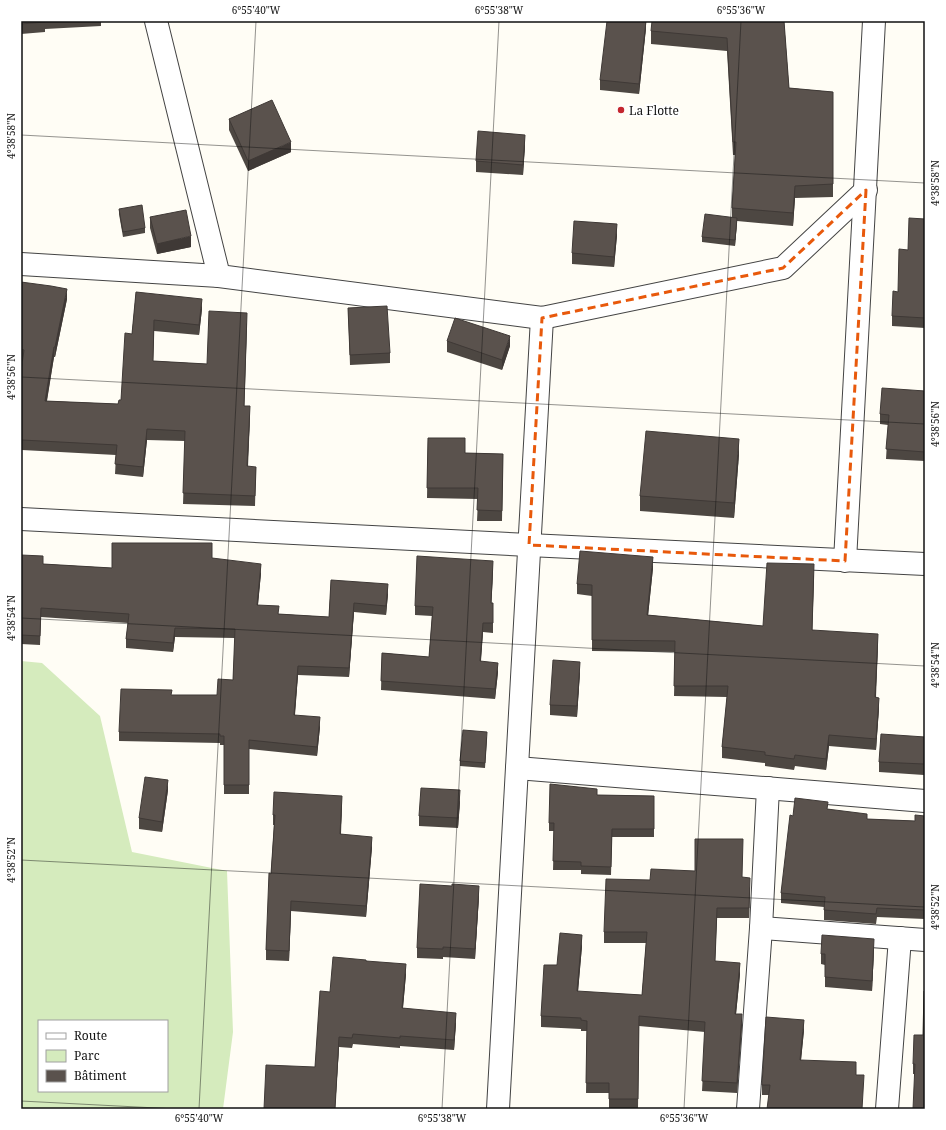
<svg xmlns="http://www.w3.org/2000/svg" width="946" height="1130" font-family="'Noto Serif',serif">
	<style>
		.green { fill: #d5ebbd; fill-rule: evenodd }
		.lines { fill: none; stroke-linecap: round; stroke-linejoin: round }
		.minor-casing { stroke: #444; stroke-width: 24 }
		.minor { stroke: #fff; stroke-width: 22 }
		.wall { fill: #4d4742 }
		.shaded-wall { fill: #3f3936 }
		.building { fill: #5a524d; stroke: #3f3936 }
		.marked { fill: none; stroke: #e8590c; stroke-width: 3; stroke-dasharray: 8 5; stroke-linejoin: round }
		.ticks { fill: none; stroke: #111; stroke-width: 1; stroke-opacity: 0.45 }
		.poi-dot { fill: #c4262e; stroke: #fff; stroke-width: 1.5 }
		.labels { text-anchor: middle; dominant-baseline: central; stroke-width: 4; stroke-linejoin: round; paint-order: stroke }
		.poi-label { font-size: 12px; fill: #111; stroke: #fff; text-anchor: start }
		.neatline { fill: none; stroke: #111; stroke-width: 1.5 }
		.ticks-label { font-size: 10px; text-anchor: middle; fill: #111 }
	</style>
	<rect width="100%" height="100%" fill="#fffdf5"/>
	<path class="green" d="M21,661L42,663L100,716L132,852L227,871L233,1032L223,1109H21ZM39,1021H167V1091H39Z"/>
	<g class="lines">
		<defs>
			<g id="minor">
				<polyline points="156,21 219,276 542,318 783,268 866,190"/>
				<polyline points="21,264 219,276"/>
				<polyline points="21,519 529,545 925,564"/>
				<polyline points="845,561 874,21"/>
				<polyline points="517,768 925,801"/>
				<polyline points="761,928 925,940"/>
				<polyline points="498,1109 542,318"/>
				<polyline points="748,1109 761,928 768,788"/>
				<polyline points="887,1109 900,938"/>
			</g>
		</defs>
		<use href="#minor" class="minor-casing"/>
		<use href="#minor" class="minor"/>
	</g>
	<g class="wall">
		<polygon points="21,21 101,21 101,26 45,29 45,32 21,34"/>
		<polygon points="646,21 646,28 639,94 600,90 600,80"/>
		<polygon points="784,21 789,88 833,92 833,197 795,198 793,226 737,221 735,246 702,242 702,237 732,217 732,208 735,155 733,155 727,51 651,44 651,31"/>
		<polygon points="229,119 291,152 248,171 229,130"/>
		<polygon points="525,145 523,175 476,172 476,161"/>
		<polygon points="119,209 145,228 145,233 123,237 119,214"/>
		<polygon points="150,217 191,247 157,254 150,228"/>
		<polygon points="925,219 925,328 892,326 892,316 898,292 908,250"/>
		<polygon points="617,235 614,267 572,264 572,253"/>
		<polygon points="21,282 67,299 55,357 54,357 47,401 118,404 121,400 132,334 136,292 202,309 199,335 154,331 153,361 207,364 247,323 244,406 250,417 248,467 256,467 255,506 183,504 185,441 147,440 143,477 115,474 116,455 22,450 21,461 23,360 21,359"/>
		<polygon points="348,308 390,353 390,363 350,365"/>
		<polygon points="447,341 510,346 502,370 447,352"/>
		<polygon points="925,391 925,461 886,459 888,425 880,424 880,414"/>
		<polygon points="428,438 465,453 503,454 502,521 477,521 478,499 427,498"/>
		<polygon points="739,454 734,518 640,511 640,496"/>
		<polygon points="21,555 43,564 112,568 212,558 261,573 258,605 279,614 329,617 331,580 388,594 386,615 354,612 349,677 298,675 295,715 320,727 317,756 249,749 249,794 224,794 224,745 220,745 220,743 119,741 119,732 172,695 217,695 233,680 235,638 175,637 173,652 126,648 126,639 128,623 41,617 40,645 21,644"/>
		<polygon points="653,568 648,615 763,626 814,575 812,630 878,645 876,697 879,708 876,750 829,746 826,770 795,766 794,770 765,766 765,763 722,758 722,747 727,697 674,696 675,652 592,651 592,596 577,594 577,584"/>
		<polygon points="493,571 491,603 493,612 493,633 483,632 481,661 498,672 495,699 381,690 382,653 429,657 432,616 415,615 415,606"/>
		<polygon points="580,672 577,717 550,715 550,705"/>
		<polygon points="487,737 485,768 460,766 460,761"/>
		<polygon points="925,737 924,775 879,772 879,762"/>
		<polygon points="168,790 162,832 139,829 139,818"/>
		<polygon points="597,795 654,796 654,837 612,837 611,875 581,874 581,870 553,870 554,831 549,831 549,823"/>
		<polygon points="460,801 458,828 419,826 419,816"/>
		<polygon points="342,806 341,834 372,847 366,917 291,911 289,961 266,960 266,950 274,825 273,825 273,815"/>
		<polygon points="828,809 867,819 915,821 925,816 925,919 877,917 876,924 824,920 824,907 781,903 781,893 793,816"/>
		<polygon points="742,877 750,888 749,918 717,918 715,961 740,974 736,1014 742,1025 737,1093 702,1091 705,1032 639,1026 638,1109 609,1109 609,1093 586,1093 587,1031 581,1031 581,1029 541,1027 541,1016 557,965 582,946 578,992 642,995 646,943 604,943 604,932 650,880"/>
		<polygon points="452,886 479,896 475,959 443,957 443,959 417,958 417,948"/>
		<polygon points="874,949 872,991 825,987 825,965 821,964 821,954"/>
		<polygon points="366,961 406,974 403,1008 456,1023 454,1050 400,1046 400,1048 353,1044 352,1048 339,1047 335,1109 264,1109 315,1067 330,992"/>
		<polygon points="804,1030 801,1060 856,1075 864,1084 769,1095 762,1095 762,1085"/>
		<polygon points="923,1035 925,1109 914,1074 913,1074 913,1064"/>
	</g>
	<g class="shaded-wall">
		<polygon points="646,21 646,28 639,94 639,84"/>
		<polygon points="525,135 525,145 523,175 523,165"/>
		<polygon points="291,142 291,152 248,171 248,161"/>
		<polygon points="795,186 795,198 793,226 793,213"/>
		<polygon points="737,218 737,223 735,246 735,240"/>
		<polygon points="617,224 617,235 614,267 614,257"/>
		<polygon points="191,236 191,247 157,254 157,244"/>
		<polygon points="67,289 67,299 55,357 55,347"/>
		<polygon points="202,299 202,309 199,335 199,325"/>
		<polygon points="247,313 247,323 244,416 244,406"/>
		<polygon points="510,336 510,346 502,370 502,360"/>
		<polygon points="54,347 54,357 45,411 45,401"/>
		<polygon points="250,406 250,417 247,477 247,466"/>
		<polygon points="147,429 147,440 143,477 143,467"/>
		<polygon points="739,439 739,454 734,518 734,503"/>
		<polygon points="653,557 653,568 647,626 647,615"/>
		<polygon points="493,561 493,571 491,612 491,603"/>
		<polygon points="261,564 261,573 257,614 257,605"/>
		<polygon points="814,564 814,575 812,641 812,630"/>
		<polygon points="388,584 388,594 386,615 386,606"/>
		<polygon points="354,603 354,612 349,677 349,668"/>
		<polygon points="483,623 483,632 480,671 480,661"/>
		<polygon points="175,628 175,637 173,652 173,643"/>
		<polygon points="878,634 878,645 875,708 875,697"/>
		<polygon points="580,662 580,672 577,717 577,706"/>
		<polygon points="498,663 498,672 495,699 495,689"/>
		<polygon points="298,666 298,675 294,724 294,715"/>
		<polygon points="879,698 879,708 876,750 876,739"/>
		<polygon points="320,717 320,727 317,756 317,747"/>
		<polygon points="829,735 829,746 826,770 826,759"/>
		<polygon points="168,780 168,790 162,832 162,822"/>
		<polygon points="460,790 460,801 458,828 458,818"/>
		<polygon points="342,796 342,806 340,845 340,834"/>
		<polygon points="372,837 372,847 366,917 366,906"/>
		<polygon points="750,878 750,888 749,918 749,908"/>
		<polygon points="479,886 479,896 475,959 475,949"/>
		<polygon points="291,901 291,911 289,961 289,951"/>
		<polygon points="582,935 582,946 577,1002 577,991"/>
		<polygon points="874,939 874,949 872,991 872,981"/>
		<polygon points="740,963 740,974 735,1024 735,1014"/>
		<polygon points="406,964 406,974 402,1018 402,1008"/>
		<polygon points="456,1013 456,1023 454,1050 454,1040"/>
		<polygon points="742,1014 742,1025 737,1093 737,1083"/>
		<polygon points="804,1020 804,1030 800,1070 800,1060"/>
		<polygon points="339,1037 339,1047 335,1109"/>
	</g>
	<g class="building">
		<polygon points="21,21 45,21 45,22 21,24"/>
		<polygon points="607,21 646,21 639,84 600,80"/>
		<polygon points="652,21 784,21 789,88 833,92 833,184 795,186 793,213 732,208 736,142 733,142 727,38 651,31"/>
		<polygon points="272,100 291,142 248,161 229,119"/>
		<polygon points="478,131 525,135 523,165 476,161"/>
		<polygon points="142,205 145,228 123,232 119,209"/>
		<polygon points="186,210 191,236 157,244 150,217"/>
		<polygon points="705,214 737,218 735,240 702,237"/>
		<polygon points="909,218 925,219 925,318 892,316 893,291 898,292 899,249 908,250"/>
		<polygon points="574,221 617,224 614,257 572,253"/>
		<polygon points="21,282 51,286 67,289 55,347 54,347 45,401 118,404 119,400 121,400 125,333 132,334 136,292 202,299 199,325 154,320 153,361 207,364 209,311 247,313 244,406 250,406 247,466 256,467 255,496 183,493 185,431 147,429 143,467 115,464 117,445 22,440 21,450 21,371 24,350 21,349"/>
		<polygon points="387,306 390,353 350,355 348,308"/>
		<polygon points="455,318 510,336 502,360 447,341"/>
		<polygon points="882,388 925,391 925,452 886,449 889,415 880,414"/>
		<polygon points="646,431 739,439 734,503 640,496"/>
		<polygon points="428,438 465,438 465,453 503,454 502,511 477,510 478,488 427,488"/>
		<polygon points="112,543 212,543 212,558 261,564 257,605 279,606 278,614 329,617 331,580 388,584 386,606 354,603 349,668 298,666 294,715 320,717 317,747 249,740 249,785 224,785 224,736 220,736 220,734 119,732 121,689 172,690 171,695 217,695 218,679 233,680 235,629 175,628 173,643 126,639 129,614 41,608 40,636 21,635 21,555 43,556 43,564 112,568"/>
		<polygon points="580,551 653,557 647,615 763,626 767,563 814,564 812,630 878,634 875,697 879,698 876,739 829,735 826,759 795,755 794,759 765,755 765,752 722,747 728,686 674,686 675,641 592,640 592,585 577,584"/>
		<polygon points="417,556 493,561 491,603 493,603 493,623 483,623 480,661 498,663 495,689 381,681 382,653 429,657 433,607 415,606"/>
		<polygon points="553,660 580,662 577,706 550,705"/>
		<polygon points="463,730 487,732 485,763 460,761"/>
		<polygon points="881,734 925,737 924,764 879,762"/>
		<polygon points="145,777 168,780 162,822 139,818"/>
		<polygon points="550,784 597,789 597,795 654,796 654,829 612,829 611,867 581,866 581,862 553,861 554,823 549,823"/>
		<polygon points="421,788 460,790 458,818 419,816"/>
		<polygon points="274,792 342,796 340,834 372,837 366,906 291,901 289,951 266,950 269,873 271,874 275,815 273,815"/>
		<polygon points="795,798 828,802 827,809 867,814 867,819 915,821 915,815 925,816 925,910 877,908 876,914 824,910 825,897 781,893 790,815 793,816"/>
		<polygon points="695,839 743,839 742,877 750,878 749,908 717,908 715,961 740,963 735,1014 742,1014 737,1083 702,1081 705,1022 639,1016 638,1099 609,1099 609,1083 586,1083 587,1021 581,1020 581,1018 541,1016 544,965 557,965 560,933 582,935 577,991 642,995 647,932 604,932 606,879 650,880 651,869 695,871"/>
		<polygon points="420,884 452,886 452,884 479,886 475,949 443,947 443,949 417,948"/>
		<polygon points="822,935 874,939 872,981 825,977 825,954 821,954"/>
		<polygon points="333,957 366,960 366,961 406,964 402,1008 456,1013 454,1040 400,1036 400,1038 353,1034 352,1038 339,1037 335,1109 264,1109 266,1065 315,1067 320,991 330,992"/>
		<polygon points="924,991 925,991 925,1109 913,1109 915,1064 913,1064 914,1035 923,1035"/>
		<polygon points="766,1017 804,1020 800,1060 856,1062 856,1075 864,1075 862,1109 767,1109 770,1085 762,1085"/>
	</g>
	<path class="marked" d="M866,190L845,561L529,545L542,318L783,268Z"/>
	<path class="ticks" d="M21,135L925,183M21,377L925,424M21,618L925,666M21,860L925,907M21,1101L176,1109M199,1109L256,21M442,1109L499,21M684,1109L741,21"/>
	<circle class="poi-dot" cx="621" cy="110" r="4"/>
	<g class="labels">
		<g class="poi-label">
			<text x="629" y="110">La Flotte</text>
		</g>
	</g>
	<rect width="946" height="1130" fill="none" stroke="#ffffff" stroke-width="44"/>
	<rect x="38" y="1020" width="130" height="72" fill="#ffffff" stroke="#a0a0a0"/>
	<rect x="46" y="1033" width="20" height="6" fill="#ffffff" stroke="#a0a0a0"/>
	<text x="74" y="1040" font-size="12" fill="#111111">Route</text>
	<rect x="46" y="1050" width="20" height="12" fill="#d5ebbd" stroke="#a0a0a0"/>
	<text x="74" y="1060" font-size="12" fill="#111111">Parc</text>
	<rect x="46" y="1070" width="20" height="12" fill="#5a524d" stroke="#a0a0a0"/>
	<text x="74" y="1080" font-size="12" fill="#111111">Bâtiment</text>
	<rect x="22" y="22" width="902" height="1086" class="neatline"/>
	<g class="ticks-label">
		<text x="256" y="14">6°55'40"W</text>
		<text x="499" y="14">6°55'38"W</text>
		<text x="741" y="14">6°55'36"W</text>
		<text transform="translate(11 136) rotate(-90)" y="4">4°38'58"N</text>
		<text transform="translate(935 183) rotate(-90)" y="4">4°38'58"N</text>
		<text transform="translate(11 377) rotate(-90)" y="4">4°38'56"N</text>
		<text transform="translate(935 424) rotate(-90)" y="4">4°38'56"N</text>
		<text transform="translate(11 618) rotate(-90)" y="4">4°38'54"N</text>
		<text transform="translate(935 665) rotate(-90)" y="4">4°38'54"N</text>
		<text transform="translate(11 860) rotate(-90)" y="4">4°38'52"N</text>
		<text transform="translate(935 907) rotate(-90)" y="4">4°38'52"N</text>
		<text x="199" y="1122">6°55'40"W</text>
		<text x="442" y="1122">6°55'38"W</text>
		<text x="684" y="1122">6°55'36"W</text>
	</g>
</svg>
